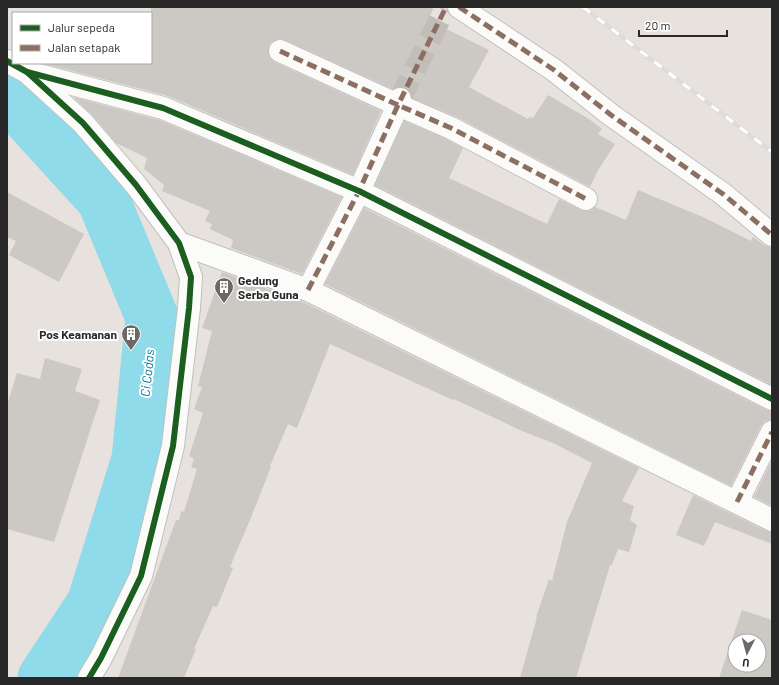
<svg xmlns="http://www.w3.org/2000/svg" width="779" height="685" font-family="Barlow,sans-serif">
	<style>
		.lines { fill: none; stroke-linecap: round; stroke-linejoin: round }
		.river { stroke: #8fdbea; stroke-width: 53 }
		.building { fill: #ccc8c4; fill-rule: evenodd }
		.street-tunnel { stroke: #c1bdb9; stroke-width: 22; stroke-dasharray: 22 11; stroke-linecap: butt }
		.street-casing { stroke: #c0bfbf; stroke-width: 24 }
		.street { stroke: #fbfbfa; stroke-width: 22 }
		.rail-casing { stroke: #dcdcde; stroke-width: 4.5 }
		.rail { stroke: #fff; stroke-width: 3; stroke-dasharray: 9; stroke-linecap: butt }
		.quiet { stroke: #8d6e63; stroke-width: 5; stroke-dasharray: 10 5; stroke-linecap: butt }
		.cycleway-casing { stroke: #fff; stroke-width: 8 }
		.cycleway { stroke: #1b5e20; stroke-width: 6 }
		.labels { text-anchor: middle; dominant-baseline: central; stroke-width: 4; stroke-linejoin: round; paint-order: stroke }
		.poi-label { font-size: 12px; font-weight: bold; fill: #282828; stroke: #fff; text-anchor: start }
		.water-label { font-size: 13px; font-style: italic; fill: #0b7599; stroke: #fff }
	</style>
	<rect width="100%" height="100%" fill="#e7e2dd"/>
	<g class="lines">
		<polyline class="river" points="7,94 103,199 152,317 138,459 93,604 44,678"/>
	</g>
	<g class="building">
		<polygon points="151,7 434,7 428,20 489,50 469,87 528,119 529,117 533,118 548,95 589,119 602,129 598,134 615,144 597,172 590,187 457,117 412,98 410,91 404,87 398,87 393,89 285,40 279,39 273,41 269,45 268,52 270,58 274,62 381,111 353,175 168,96 42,63 151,63"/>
		<polygon points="73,97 159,120 342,197 302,274 231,248 233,240 210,229 212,224 205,221 210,211 162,191 164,185 144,169 147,158 116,143 92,115"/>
		<polygon points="404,121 446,139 463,148 449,178 547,224 559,199 581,210 587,211 592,210 595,207 626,220 638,190 705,218 751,241 753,237 764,245 772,247 772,385 375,185"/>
		<polygon points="7,192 84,234 59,282 9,255 16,241 7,237"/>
		<polygon points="364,208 766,410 772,411 772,420 765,421 761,426 731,486 325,284"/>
		<polygon points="222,272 303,302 639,468 622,501 634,506 630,520 637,525 629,552 618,549 612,565 610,565 576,678 520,678 537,617 536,617 549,579 552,581 567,522 592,463 553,443 522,431 454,399 453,400 330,344 297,428 288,424 270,466 271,467 252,515 230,567 233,568 217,607 213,606 194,649 196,649 184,678 118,678 176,520 179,520 181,511 184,512 197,469 191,467 194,459 189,456 203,413 194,409 202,387 198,386 212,331 202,328"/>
		<polygon points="45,358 82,369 75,391 100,400 54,542 7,529 7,405 17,373 40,379"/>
		<polygon points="772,460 772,506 754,497"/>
		<polygon points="693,495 766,531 772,532 772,544 715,522 704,546 676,535"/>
		<path d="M742,610L772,620V678H719ZM735,641H759V665H735Z"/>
	</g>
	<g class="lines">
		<polyline class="street-tunnel" points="400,99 445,9"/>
		<defs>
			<g id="street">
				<polyline points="459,7 554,70 611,115 723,194 772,235"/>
				<polyline points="280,51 398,105 400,99"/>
				<polyline points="7,61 27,72 83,123 136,185 179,243 191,277 189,308 173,446 141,576 101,658 89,678"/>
				<polyline points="27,72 163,108 359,191 772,399"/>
				<polyline points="179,243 308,290 772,520"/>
				<polyline points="308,290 359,191 398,105 451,128 586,199"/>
				<polyline points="737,502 772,432"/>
			</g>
		</defs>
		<use href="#street" class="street-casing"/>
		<use href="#street" class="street"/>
		<defs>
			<polyline id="rail" points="583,7 772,152"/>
		</defs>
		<use href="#rail" class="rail-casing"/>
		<use href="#rail" class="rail"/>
		<g class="quiet">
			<polyline points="459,7 554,70 611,115 723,194 772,235"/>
			<polyline points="280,51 398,105 446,7"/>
			<polyline points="308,290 359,191 398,105 451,128 586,199"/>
			<polyline points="737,502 772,432"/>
		</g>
		<defs>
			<g id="cycleway">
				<polyline points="7,61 27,72 83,123 136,185 179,243 191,277 189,308 173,446 141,576 101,658 89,678"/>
				<polyline points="27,72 163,108 359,191 772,399"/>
			</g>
		</defs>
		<use href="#cycleway" class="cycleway-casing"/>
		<use href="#cycleway" class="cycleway"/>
	</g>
	<defs>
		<symbol id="building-pin" viewBox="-11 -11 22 30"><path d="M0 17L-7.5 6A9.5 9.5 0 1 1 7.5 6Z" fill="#6b6967" stroke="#fff"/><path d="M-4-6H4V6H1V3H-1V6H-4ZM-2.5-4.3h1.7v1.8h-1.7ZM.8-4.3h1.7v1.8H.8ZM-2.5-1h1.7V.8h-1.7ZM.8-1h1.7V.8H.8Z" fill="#fff"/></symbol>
	</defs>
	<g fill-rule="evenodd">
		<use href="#building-pin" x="213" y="276" width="22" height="30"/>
		<use href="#building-pin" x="120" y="323" width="22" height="30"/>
	</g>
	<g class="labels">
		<g class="poi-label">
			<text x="238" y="280">Gedung<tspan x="238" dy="14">Serba Guna</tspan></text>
			<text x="117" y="334" text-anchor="end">Pos Keamanan</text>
		</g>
		<g class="water-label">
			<text transform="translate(147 373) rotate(-84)">Ci Cadas</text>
		</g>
	</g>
	<rect width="779" height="685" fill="none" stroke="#282828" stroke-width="16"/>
	<rect x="12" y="12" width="140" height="52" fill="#ffffff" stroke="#a9a9a9"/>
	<rect x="20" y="25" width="20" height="6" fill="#1b5e20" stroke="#a9a9a9"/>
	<text x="48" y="32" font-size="12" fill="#282828">Jalur sepeda</text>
	<rect x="20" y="45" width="20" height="6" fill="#8d6e63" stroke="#a9a9a9"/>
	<text x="48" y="52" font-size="12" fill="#282828">Jalan setapak</text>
	<g transform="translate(747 653) rotate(186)"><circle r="19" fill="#ffffff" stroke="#a9a9a9"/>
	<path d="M0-3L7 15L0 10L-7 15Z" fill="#6b6967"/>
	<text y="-6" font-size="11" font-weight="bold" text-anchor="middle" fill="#282828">U</text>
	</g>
	<path d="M639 30v6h88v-6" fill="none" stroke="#282828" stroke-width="2"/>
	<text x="645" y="30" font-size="12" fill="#282828" stroke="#ffffff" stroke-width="3" paint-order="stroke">20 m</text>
</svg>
